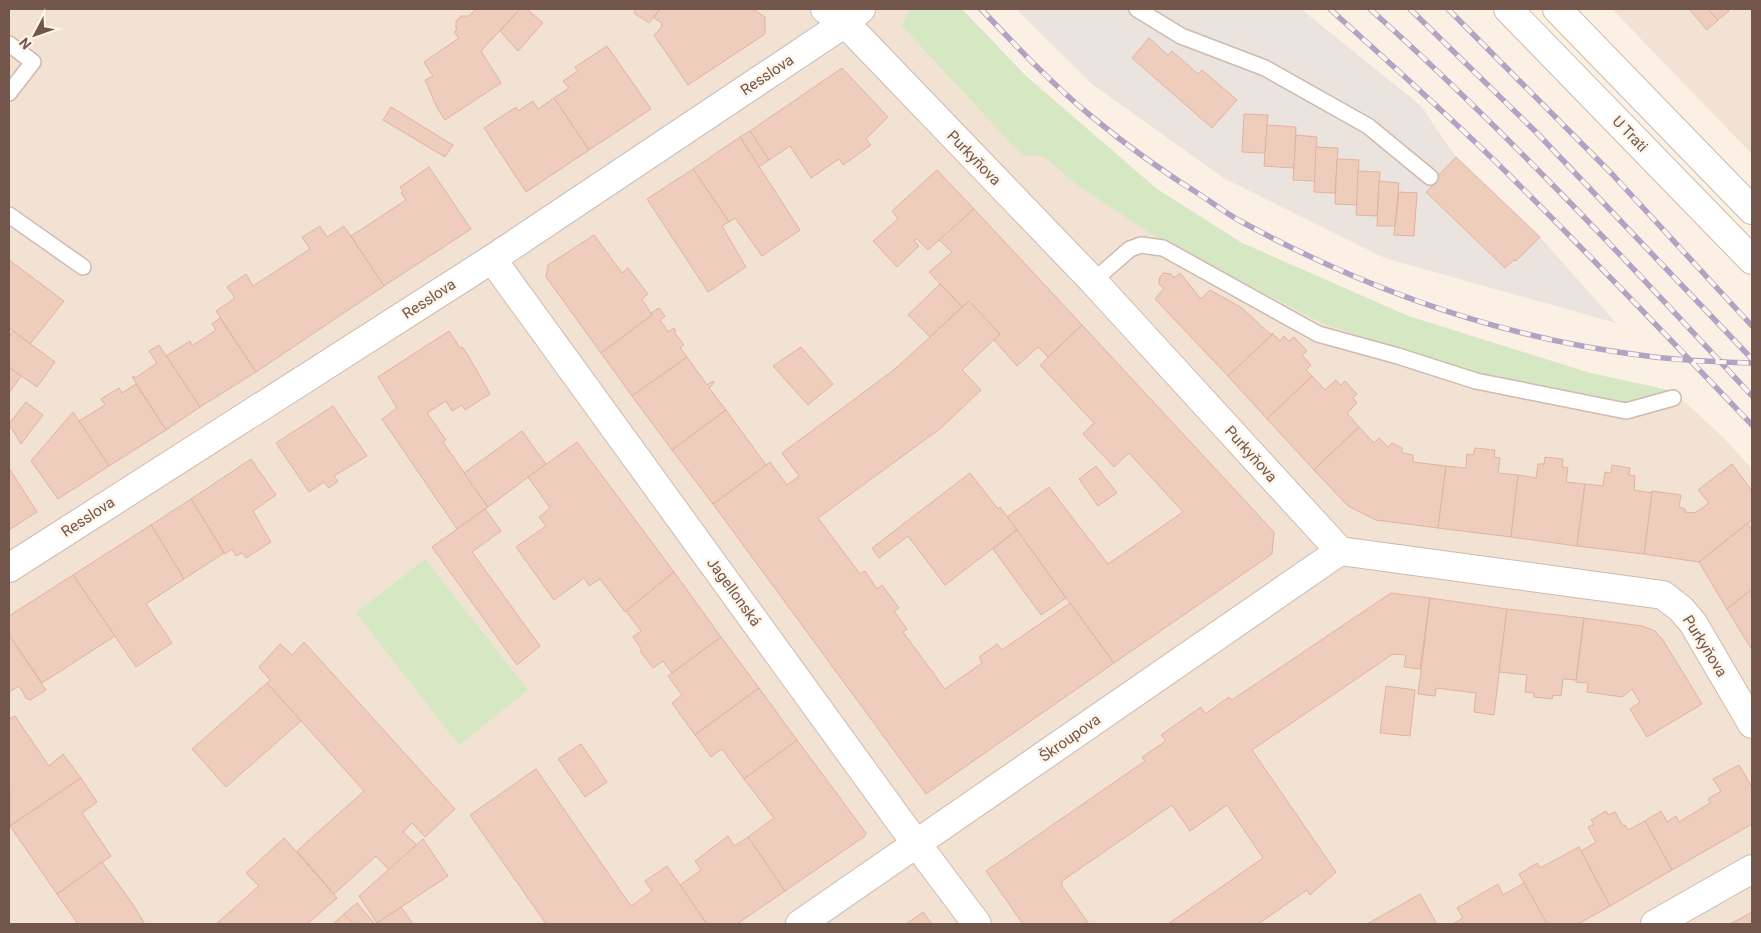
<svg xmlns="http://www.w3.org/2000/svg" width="1761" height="933" font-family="Roboto,sans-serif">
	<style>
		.residential { fill: #f2e2d3 }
		.industrial { fill: #ebe3de }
		.green { fill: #d5e8c3 }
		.building { fill: #efcdbd; stroke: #e1b39e }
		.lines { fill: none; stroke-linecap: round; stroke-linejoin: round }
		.lane-casing { stroke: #cebaae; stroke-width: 18 }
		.street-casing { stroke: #cebaae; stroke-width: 30 }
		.secondary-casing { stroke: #d1b9ab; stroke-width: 30 }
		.lane { stroke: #fff; stroke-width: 15 }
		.street { stroke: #fff; stroke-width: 28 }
		.secondary { stroke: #fff; stroke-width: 28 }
		.rail-casing { stroke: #b2a3c4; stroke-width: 5.5 }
		.rail { stroke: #fef5ea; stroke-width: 4; stroke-dasharray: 11; stroke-linecap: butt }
		.labels { text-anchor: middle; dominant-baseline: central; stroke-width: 5; stroke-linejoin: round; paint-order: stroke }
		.street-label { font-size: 15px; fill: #72564b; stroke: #fef5ea }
	</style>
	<rect width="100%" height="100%" fill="#fbf0e4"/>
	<g class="residential">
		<polygon points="9,9 962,9 1026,76 1157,189 1242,243 1408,316 1590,373 1673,391 1725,439 1752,469 1752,924 9,924"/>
		<polygon points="1612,9 1752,9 1752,154"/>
	</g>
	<polygon class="industrial" points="1016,9 1301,9 1420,105 1456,157 1540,237 1616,323 1385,258 1225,179 1092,84"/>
	<g class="green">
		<polygon points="910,9 962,9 1026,76 1157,189 1242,243 1408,316 1590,373 1673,391 1627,404 1472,374 1322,323 1151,234 1073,182 1045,157 1022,155 902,26"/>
		<polygon points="425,559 528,690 459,745 356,613"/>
	</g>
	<g class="building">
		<polygon points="476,9 520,9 481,51 501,83 445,120 437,108 425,80 433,76 424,62 459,38 454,32 457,29 456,28 456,21 461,16 469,16"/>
		<polygon points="520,9 527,9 543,23 518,51 500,31"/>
		<polygon points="636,9 660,9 649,23 634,13"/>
		<polygon points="660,9 753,9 765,17 765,34 688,85 654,35 661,28 662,23 654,18"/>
		<polygon points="1689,9 1708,9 1718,20 1707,30"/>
		<polygon points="1708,9 1727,9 1729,11 1718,20"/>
		<polygon points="1149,38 1168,55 1172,51 1198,74 1202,70 1237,100 1212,128 1132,58"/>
		<polygon points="607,46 651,109 589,150 554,98 569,88 563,81 578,71 575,67"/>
		<polygon points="842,68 888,117 866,139 871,145 843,165 839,159 811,178 790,146 769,160 750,131"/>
		<polygon points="554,98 589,150 526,192 484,128 516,107 518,111 533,101 538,109"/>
		<polygon points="391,107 453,145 445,157 383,120"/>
		<polygon points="1244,114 1268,115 1265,153 1242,152"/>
		<polygon points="1267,125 1296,127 1294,168 1264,166"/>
		<polygon points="750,131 769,160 759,167 740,137"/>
		<polygon points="1296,135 1317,137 1315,181 1293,180"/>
		<polygon points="740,137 800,230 762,256 735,218 729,222 693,169"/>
		<polygon points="1316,147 1338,148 1335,193 1314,192"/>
		<polygon points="1456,157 1540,237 1516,261 1514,260 1505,268 1426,192 1435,183 1433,181"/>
		<polygon points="1337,159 1359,160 1357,205 1335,204"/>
		<polygon points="429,167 471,229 384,286 351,236 406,200 401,193 403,191 400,187"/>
		<polygon points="693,169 729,222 722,226 746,267 708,292 647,199"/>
		<polygon points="937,170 974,209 928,250 917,239 914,241 919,246 897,267 873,241 898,219 892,211"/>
		<polygon points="1358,171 1380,172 1377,216 1356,215"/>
		<polygon points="1379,181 1399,183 1395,226 1377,226"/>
		<polygon points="1399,192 1417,193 1414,236 1394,235"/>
		<polygon points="974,209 1082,325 1048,357 1038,347 1017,366 994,340 1000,334 969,301 962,307 929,272 952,252 939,240"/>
		<polygon points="320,226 327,237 344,226 384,286 256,372 216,311 235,298 227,287 246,274 253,286 310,249 302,237"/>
		<polygon points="594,235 622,273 628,268 648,294 642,299 652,315 601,353 546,277 548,265"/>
		<polygon points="9,260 64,301 30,344 9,328"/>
		<polygon points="1163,273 1171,274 1174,278 1180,273 1201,299 1210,290 1242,308 1271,335 1272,333 1273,334 1228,376 1155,299 1164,288 1159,284 1159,281 1160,277"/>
		<polygon points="940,284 962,307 930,337 908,315"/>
		<polygon points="969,301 1000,334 962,370 981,390 941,428 818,518 860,574 865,571 877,589 882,585 899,608 894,611 907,629 903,632 945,689 982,663 979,657 997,644 1002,650 1070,603 1114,663 926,794 713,504 770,462 787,485 799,476 782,453 895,369"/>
		<polygon points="659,308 665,316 660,320 668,332 674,328 676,331 674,332 684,345 680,348 687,357 632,396 601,353 652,315 651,313"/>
		<polygon points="220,318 256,372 200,407 166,356 190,341 192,346 216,330 212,324"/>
		<polygon points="1082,325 1274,532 1272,554 1114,663 1007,517 1049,487 1108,564 1183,512 1129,453 1114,467 1083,434 1094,423 1040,365"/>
		<polygon points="13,331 55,362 37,387 9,367 9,337"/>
		<polygon points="449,331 460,348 462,347 468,355 490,394 465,410 462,405 452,411 446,401 427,413 446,440 443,442 488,507 457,529 382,419 397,408 378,377"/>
		<polygon points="1273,334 1280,341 1284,336 1289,341 1294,337 1307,351 1302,355 1311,365 1306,370 1312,376 1267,419 1228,376"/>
		<polygon points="159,345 200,407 166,430 132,377 134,376 135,378 157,363 149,351"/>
		<polygon points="801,347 833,384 808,405 773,366"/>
		<polygon points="687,357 707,385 713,381 714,383 709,388 726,410 672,450 632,396"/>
		<polygon points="9,367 21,376 9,393"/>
		<polygon points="1312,376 1325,390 1336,380 1341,385 1345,381 1357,394 1353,398 1357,403 1347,413 1359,427 1314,470 1267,419"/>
		<polygon points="136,384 166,430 109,466 79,421 105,405 101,399 119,388 122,393"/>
		<polygon points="26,402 43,415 21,444 9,424"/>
		<polygon points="333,406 367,456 334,476 338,481 329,488 324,482 309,492 276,443"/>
		<polygon points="726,410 766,465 713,504 672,450"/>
		<polygon points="73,412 109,466 58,499 31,461"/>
		<polygon points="1359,427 1374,443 1379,438 1388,447 1392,443 1402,448 1402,453 1413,455 1413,462 1446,466 1438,528 1376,520 1348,506 1314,470"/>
		<polygon points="522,431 546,464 488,507 464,473"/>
		<polygon points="577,442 674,572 625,612 600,579 589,586 584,578 554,600 516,547 546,526 539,517 550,508 528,477"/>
		<polygon points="1475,448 1495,450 1494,457 1500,458 1498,473 1518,475 1511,537 1438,528 1446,466 1466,468 1467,454 1473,455"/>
		<polygon points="1545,457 1563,459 1562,467 1568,468 1566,482 1585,484 1577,546 1511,537 1518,475 1536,478 1538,464 1544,464"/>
		<polygon points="251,459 276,495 253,511 271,542 246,558 242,553 236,556 232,549 225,554 191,499"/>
		<polygon points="1732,464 1752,491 1752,520 1699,562 1644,554 1652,491 1681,495 1679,507 1685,509 1685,512 1695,513 1709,503 1698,490"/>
		<polygon points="1612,465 1630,468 1629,475 1635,476 1634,490 1652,493 1644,554 1577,546 1585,484 1603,486 1605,472 1611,473"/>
		<polygon points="1096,466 1117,493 1098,506 1079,479"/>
		<polygon points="9,468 37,512 9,530"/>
		<polygon points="970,473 998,509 1000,507 1017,530 945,585 908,536 879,558 872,548"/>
		<polygon points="191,499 224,553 184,579 151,525"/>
		<polygon points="485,509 501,531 472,552 540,646 517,665 432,547"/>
		<polygon points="1748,523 1752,531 1752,589 1727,609 1699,562"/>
		<polygon points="151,525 184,579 146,604 172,643 136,667 73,575"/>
		<polygon points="1017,530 1066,598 1041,615 993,549"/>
		<polygon points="674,572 721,637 672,673 663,661 653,668 640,651 642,650 633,637 641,631 626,611"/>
		<polygon points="73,575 115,636 42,683 9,635 9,616"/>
		<polygon points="1752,589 1752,650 1727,609"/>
		<polygon points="1391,593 1430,598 1420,669 1404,667 1406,655 1393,654 1252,750 1336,872 1310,895 1307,890 1258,924 1168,924 1263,858 1227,805 1190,831 1172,805 1062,881 1062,886 1089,924 1023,924 986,871 1145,761 1142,757 1166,741 1161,735 1201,707 1205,714 1229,697 1232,700"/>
		<polygon points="1430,598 1507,609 1494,715 1474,712 1476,693 1436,688 1435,696 1418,694"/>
		<polygon points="1507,609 1584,618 1576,680 1563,679 1561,696 1553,695 1552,699 1534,697 1534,693 1525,692 1527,675 1499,672"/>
		<polygon points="1584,618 1642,626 1655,631 1663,640 1702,704 1647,737 1630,709 1640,702 1632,689 1622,697 1587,692 1588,683 1576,682"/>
		<polygon points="9,635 46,690 30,700 26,698 19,686 9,692"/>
		<polygon points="721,637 759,688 695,735 672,703 682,695 668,676"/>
		<polygon points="304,642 455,809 425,837 412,823 403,832 417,845 389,870 376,856 334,894 297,851 364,791 267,683 270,680 259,667 280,644 292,655"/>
		<polygon points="267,683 301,721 226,787 192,749"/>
		<polygon points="1386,686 1415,690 1410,736 1380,733"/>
		<polygon points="759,688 797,740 744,779 722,749 711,757 695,735"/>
		<polygon points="15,716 49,766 63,754 81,778 10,826 9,719"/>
		<polygon points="797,740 866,833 865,836 785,891 748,837 774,818 744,779"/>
		<polygon points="581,744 607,782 585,797 558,759"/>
		<polygon points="1739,765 1752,787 1752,824 1672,870 1645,821 1661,811 1667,822 1676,816 1679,822 1710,803 1708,799 1721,791 1713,779"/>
		<polygon points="536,769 631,906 652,891 645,881 667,866 707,924 546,924 470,815"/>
		<polygon points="81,778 97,802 82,813 111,856 57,894 10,826"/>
		<polygon points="1606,811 1608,815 1615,812 1623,826 1625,825 1628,830 1645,821 1672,870 1610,906 1581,851 1596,842 1588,827 1594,824 1591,820"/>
		<polygon points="728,836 734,846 748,837 785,891 737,924 707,924 680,885 701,870 695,861"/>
		<polygon points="284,838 337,898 307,924 216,924 259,886 246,873"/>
		<polygon points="423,839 448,876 377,923 359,896"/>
		<polygon points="1579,847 1610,906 1578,924 1547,924 1519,874 1537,863 1540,868"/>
		<polygon points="102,862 130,900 145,924 78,924 57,894"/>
		<polygon points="1524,883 1547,924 1453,924 1463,918 1457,908 1498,884 1503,895"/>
		<polygon points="1420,894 1437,924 1367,924"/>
		<polygon points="357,903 374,923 373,924 354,924 344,914"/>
		<polygon points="401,907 413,924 378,924 377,923"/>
		<polygon points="923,912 932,924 906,924"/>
		<polygon points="1752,912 1752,924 1730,924"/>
		<polygon points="344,914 354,924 335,924 334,923"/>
	</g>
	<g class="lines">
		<defs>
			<g id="lane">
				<polyline points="1137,9 1181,36 1265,68 1368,126 1430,177"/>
				<polyline points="9,44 33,62 9,93"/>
				<polyline points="9,215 83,267"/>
				<polyline points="1093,281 1130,249 1141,245 1163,248 1318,334 1398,356 1476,381 1626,411 1673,398"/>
			</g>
			<g id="street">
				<polyline points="825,9 845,23 1093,281 1340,551 1663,595 1681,609 1693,623 1752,724"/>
				<polyline points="492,259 901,823 977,924"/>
				<polyline points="9,568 492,259 845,23 861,9"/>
				<polyline points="800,924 1340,551"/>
				<polyline points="1655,924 1752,869"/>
			</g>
			<g id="secondary">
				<polyline points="1508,9 1752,260"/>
				<polyline points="1557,9 1752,210"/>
			</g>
		</defs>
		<use href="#lane" class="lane-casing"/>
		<use href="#street" class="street-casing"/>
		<use href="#secondary" class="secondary-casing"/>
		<use href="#lane" class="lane"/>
		<use href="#street" class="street"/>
		<use href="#secondary" class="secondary"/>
		<defs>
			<g id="rail">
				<path d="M981,9C1016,46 1052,84 1091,116C1127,146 1165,173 1205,198C1217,206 1229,215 1242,222C1367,290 1505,339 1647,356C1682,361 1717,362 1752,363"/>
				<path d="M1330,9C1387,61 1446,113 1502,168C1587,252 1669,338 1752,425"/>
				<path d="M1370,9C1505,130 1629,263 1752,396"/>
				<polyline points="1410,9 1536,132 1752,359"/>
				<polyline points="1448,9 1612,174 1752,326"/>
			</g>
		</defs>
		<use href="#rail" class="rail-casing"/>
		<use href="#rail" class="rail"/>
	</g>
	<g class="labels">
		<g class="street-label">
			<text transform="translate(767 75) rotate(-34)">Resslova</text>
			<text transform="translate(1630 134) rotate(46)">U Trati</text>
			<text transform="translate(974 158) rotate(46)">Purkyňova</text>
			<text transform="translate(429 299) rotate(-33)">Resslova</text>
			<text transform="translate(1251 454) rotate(48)">Purkyňova</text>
			<text transform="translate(88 517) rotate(-33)">Resslova</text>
			<text transform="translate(734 592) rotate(54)">Jagellonská</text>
			<text transform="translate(1705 646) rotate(58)">Purkyňova</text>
			<text transform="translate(1070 738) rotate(-35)">Škroupova</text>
		</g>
	</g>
	<rect width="1761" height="933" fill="none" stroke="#72564b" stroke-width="20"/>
	<g transform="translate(35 35) rotate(229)" stroke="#fef5ea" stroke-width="4" paint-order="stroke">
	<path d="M0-4L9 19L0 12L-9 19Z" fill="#72564b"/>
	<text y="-8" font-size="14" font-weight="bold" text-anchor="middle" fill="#72564b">N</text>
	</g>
</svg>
